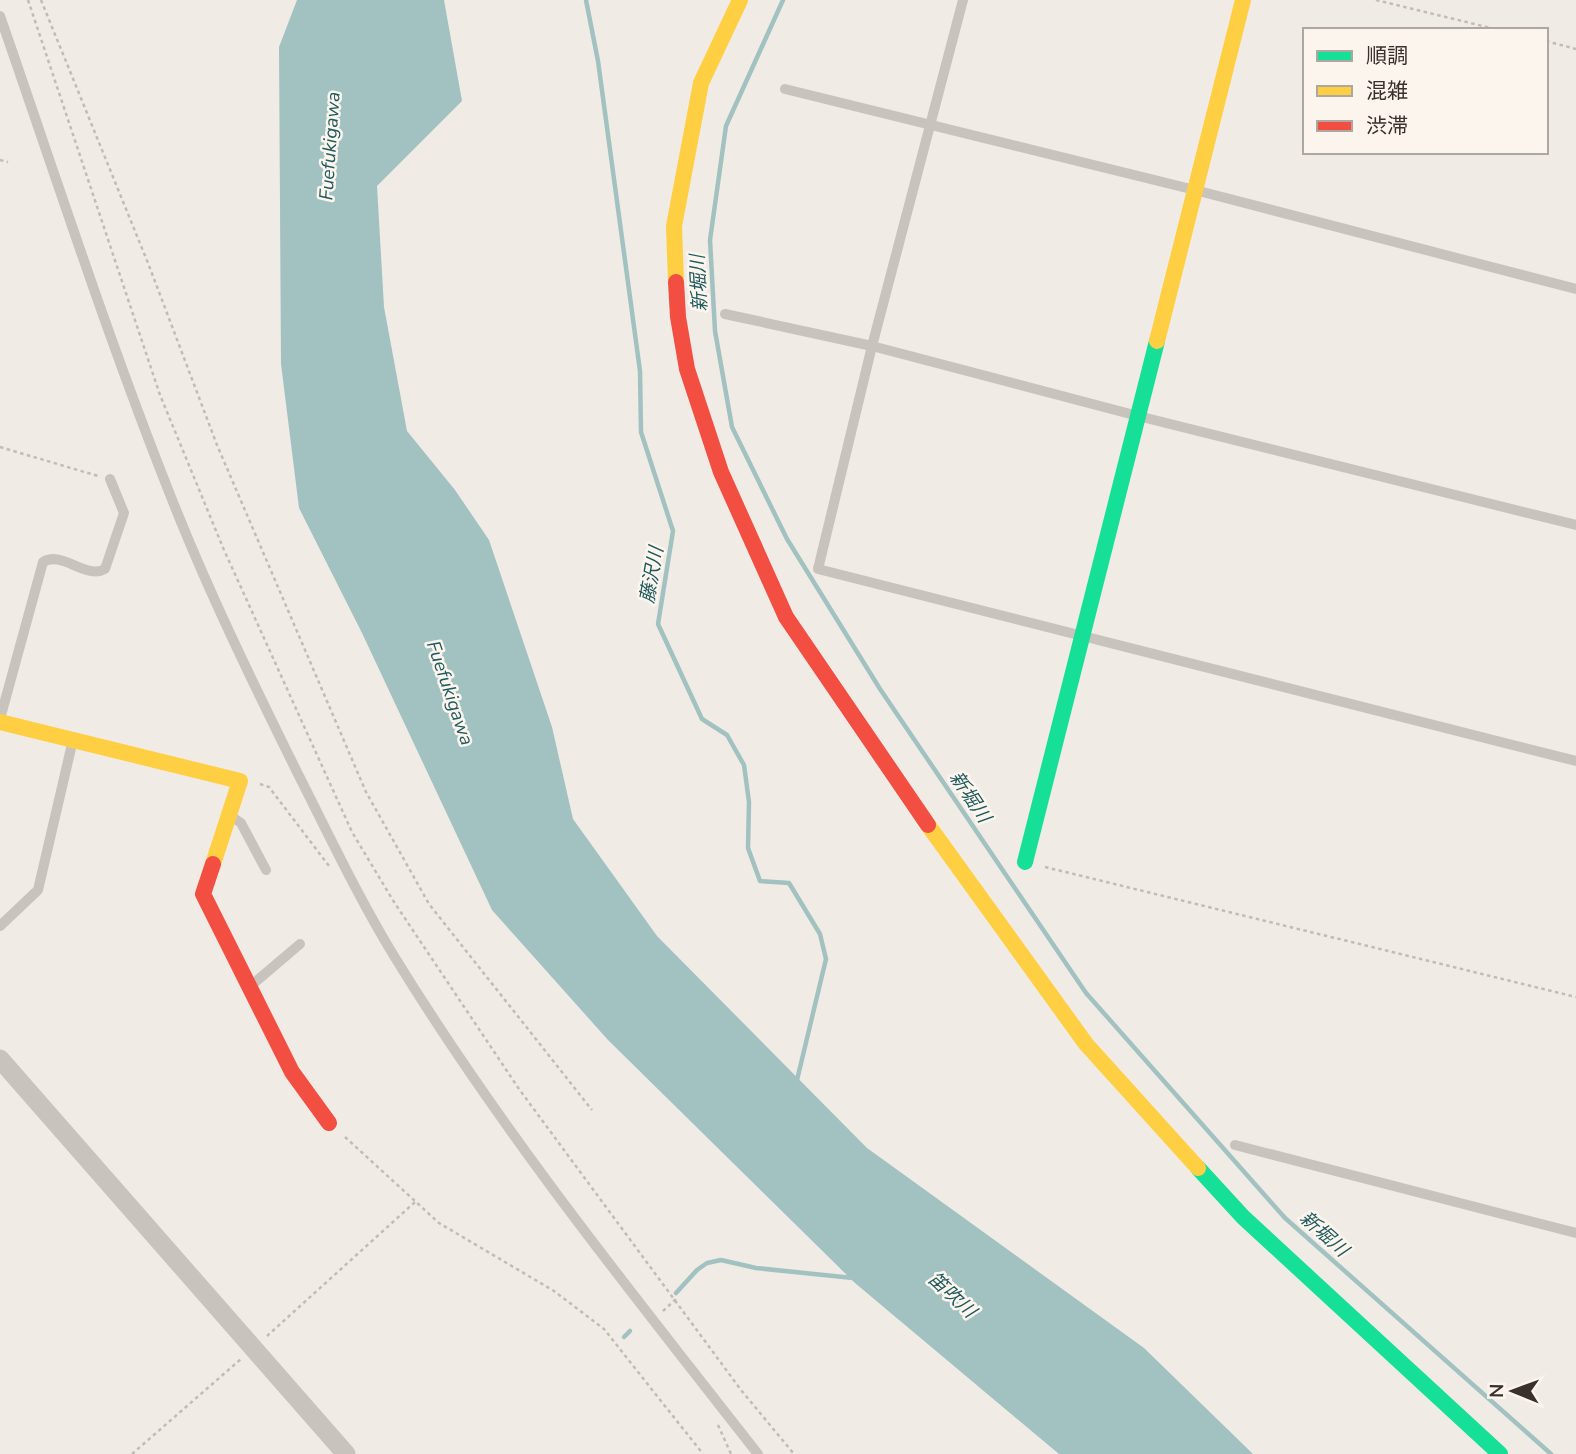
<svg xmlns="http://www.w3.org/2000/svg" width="1576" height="1454" font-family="'Nunito Sans','Noto Sans JP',sans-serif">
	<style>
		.water { fill: #a1c2c1 }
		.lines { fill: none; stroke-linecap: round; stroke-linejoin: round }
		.stream { stroke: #a1c2c1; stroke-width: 4.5 }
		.path { stroke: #c2bbb6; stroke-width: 2.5; stroke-dasharray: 3.5 3.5; stroke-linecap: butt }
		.lane { stroke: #c9c3be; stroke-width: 10 }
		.street { stroke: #c9c3be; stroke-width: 19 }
		.fast { stroke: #16e098; stroke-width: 16 }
		.slow { stroke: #ffcf43; stroke-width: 16 }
		.jam { stroke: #f24e42; stroke-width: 16 }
		.labels { text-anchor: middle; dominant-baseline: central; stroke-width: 5; stroke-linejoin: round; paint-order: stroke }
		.water-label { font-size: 19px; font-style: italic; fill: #1f5a5e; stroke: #fbf5ee }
	</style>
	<rect width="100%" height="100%" fill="#f0ebe5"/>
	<polygon class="water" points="297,0 444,0 462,101 377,186 384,307 407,431 455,490 489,540 552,727 573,819 657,936 867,1148 1144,1348 1253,1454 1059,1454 855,1283 608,1040 492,910 362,633 299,508 281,364 279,47"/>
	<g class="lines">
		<g class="stream">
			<polyline points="586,0 598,61 640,371 641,432 673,531 658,624 702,719 727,735 744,765 749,802 748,848 760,881 789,883 820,934 826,959 797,1080"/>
			<polyline points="783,0 726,126 710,240 715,331 732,427 787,539 880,689 1086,993 1285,1218 1551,1454"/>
			<polyline points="676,1293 697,1270 707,1263 721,1260 756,1268 853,1278"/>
			<polyline points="624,1337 630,1331"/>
		</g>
		<g class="path">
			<polyline points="28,0 160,395 224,550 352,832 394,902 519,1089 741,1390 794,1454"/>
			<polyline points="41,0 148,263 217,445 366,792 429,904 592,1110"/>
			<polyline points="1376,0 1499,30"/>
			<polyline points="1546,41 1576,49"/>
			<polyline points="0,160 8,162"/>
			<polyline points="0,447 98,476"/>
			<polyline points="260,784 269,787 329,866"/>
			<polyline points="1045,867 1576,997"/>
			<polyline points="345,1137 439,1223 554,1291 604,1329 703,1454"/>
			<polyline points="663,1311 676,1299"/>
			<polyline points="267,1336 415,1202"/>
			<polyline points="718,1425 731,1454"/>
			<polyline points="132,1454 241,1359"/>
		</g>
		<g class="lane">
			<polyline points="963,0 872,346 818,569 1576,761"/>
			<path d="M0,16C56,177 108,339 171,497C208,591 253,683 298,774C329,835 358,897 394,956C502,1132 631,1292 758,1454"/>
			<polyline points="785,89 1195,190 1576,289"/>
			<polyline points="725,314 872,346 1138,416 1576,525"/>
			<path d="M0,719L43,562C62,550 86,580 105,569L124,513L110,479"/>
			<polyline points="231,816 241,823 266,870"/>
			<polyline points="0,926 38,890 72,744"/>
			<polyline points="253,984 300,944"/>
			<polyline points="1235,1145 1576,1233"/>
		</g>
		<polyline class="street" points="0,1059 346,1454"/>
		<g class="fast">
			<polyline points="1025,862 1157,341"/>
			<polyline points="1198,1168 1243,1217 1500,1454"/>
		</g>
		<g class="slow">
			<polyline points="676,282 674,226 701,83 740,0"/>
			<polyline points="1157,341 1243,0"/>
			<polyline points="0,722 240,781 213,864"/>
			<polyline points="928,825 1086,1044 1198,1168"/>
		</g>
		<g class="jam">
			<polyline points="676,282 678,317 687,369 721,472 786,617 928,825"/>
			<polyline points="213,864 203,894 292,1072 329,1123"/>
		</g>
	</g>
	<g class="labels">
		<g class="water-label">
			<text transform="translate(330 146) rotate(-86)">Fuefukigawa</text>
			<text transform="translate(699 283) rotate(-93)">新堀川</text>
			<text transform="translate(652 575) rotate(-80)">藤沢川</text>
			<text transform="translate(450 693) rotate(71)">Fuefukigawa</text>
			<text transform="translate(970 797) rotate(56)">新堀川</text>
			<text transform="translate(1324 1234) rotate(42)">新堀川</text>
			<text transform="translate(952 1295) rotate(43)">笛吹川</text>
		</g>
	</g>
	<rect x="1303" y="28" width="245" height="126" fill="#fbf5ee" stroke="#aea6a0" stroke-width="2"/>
	<rect x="1317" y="51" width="35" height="10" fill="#16e098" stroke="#aea6a0" stroke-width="2"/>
	<text x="1366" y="63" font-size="21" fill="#3b302b">順調</text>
	<rect x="1317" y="86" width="35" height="10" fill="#ffcf43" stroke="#aea6a0" stroke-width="2"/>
	<text x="1366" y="98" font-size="21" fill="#3b302b">混雑</text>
	<rect x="1317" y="121" width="35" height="10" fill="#f24e42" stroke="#aea6a0" stroke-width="2"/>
	<text x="1366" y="133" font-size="21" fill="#3b302b">渋滞</text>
	<g transform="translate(1513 1391) rotate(271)" stroke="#fbf5ee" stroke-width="5" paint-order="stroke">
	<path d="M0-5L12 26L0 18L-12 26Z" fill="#3b302b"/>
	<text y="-10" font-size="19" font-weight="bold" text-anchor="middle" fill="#3b302b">N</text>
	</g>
</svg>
